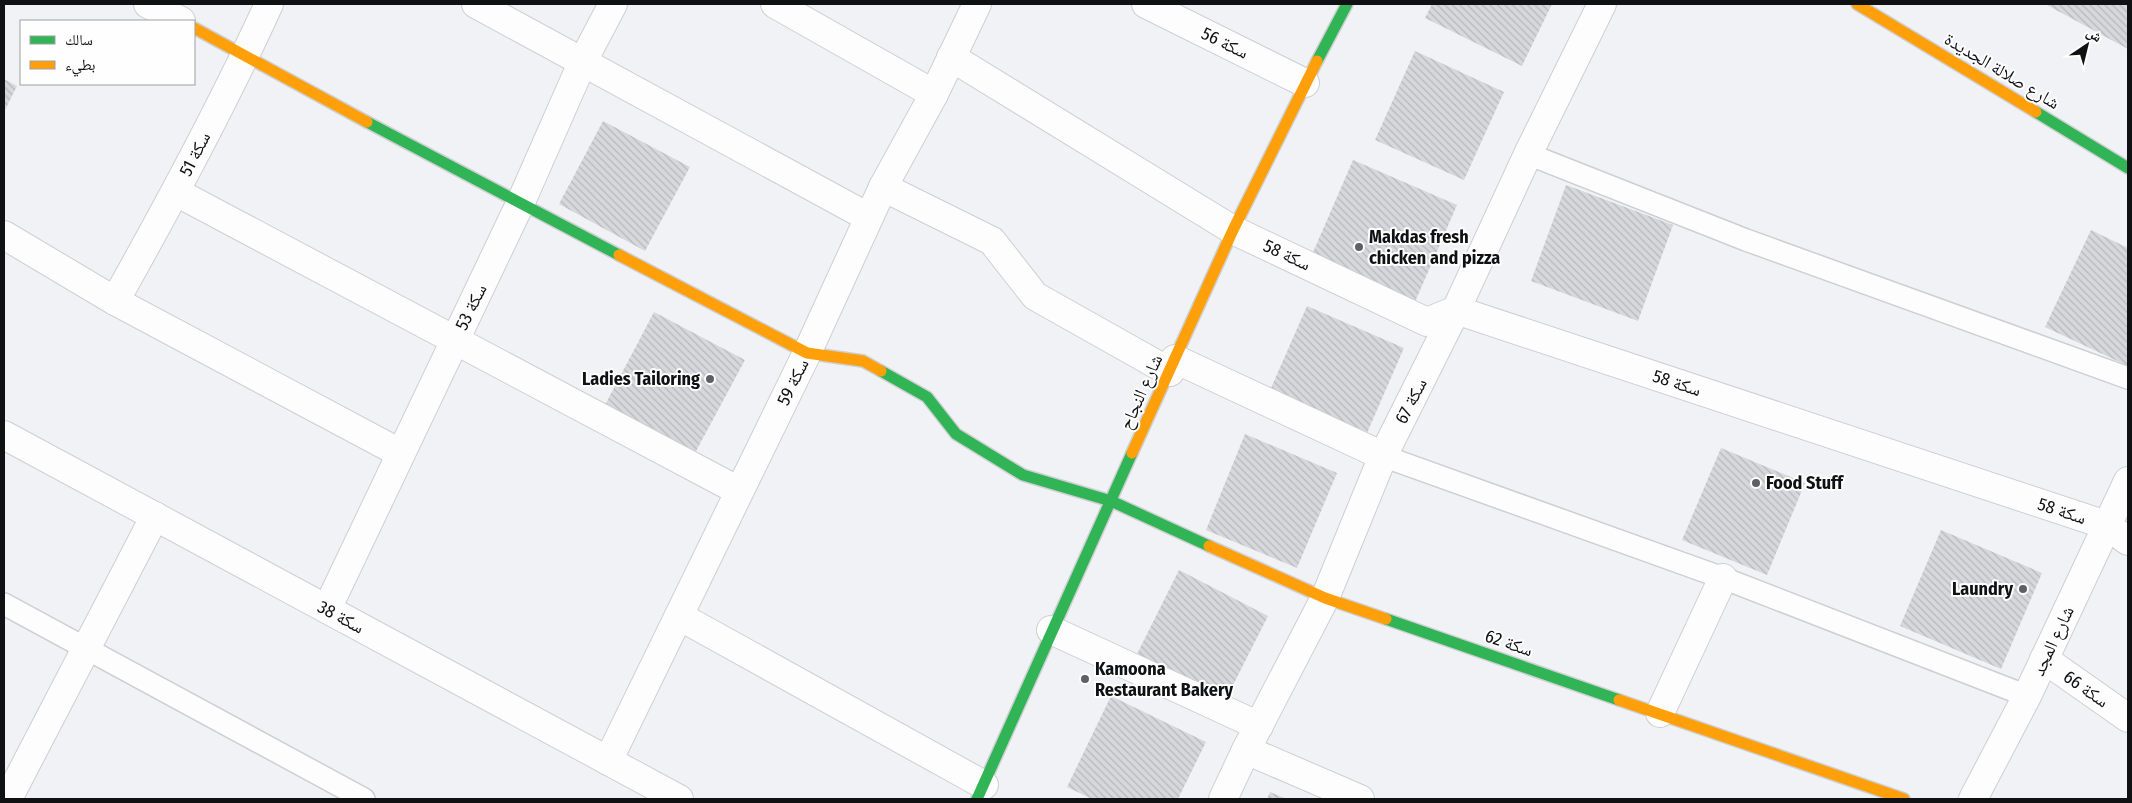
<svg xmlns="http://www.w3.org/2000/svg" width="2132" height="803" font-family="'Fira Sans Condensed','Noto Naskh Arabic',sans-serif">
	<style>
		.building { fill: url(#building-back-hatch) }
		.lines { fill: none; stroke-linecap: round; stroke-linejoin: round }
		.lane-casing { stroke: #cecfd2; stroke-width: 24 }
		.street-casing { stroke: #cecfd2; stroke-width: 30 }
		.fast-casing { stroke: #cecfd2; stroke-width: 14 }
		.slow-casing { stroke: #cecfd2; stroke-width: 14 }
		.lane { stroke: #fdfdfe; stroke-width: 21 }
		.street { stroke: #fdfdfe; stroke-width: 28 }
		.fast { stroke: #30b455; stroke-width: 11 }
		.slow { stroke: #ff9f0a; stroke-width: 11 }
		.poi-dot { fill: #5e6062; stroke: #fefefe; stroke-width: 2 }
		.labels { text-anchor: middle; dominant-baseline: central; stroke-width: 4; stroke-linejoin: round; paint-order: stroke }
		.street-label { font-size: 18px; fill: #101113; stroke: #fefefe }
		.poi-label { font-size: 18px; font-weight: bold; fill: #101113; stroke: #fefefe; text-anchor: start }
	</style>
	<defs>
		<pattern id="building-back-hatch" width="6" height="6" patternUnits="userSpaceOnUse" patternTransform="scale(1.25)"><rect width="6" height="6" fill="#d6d8db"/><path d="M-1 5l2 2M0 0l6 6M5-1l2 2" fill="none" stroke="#b7b8bb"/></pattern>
	</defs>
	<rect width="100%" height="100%" fill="#f0f2f5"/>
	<g class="building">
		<polygon points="1432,4 1552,4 1522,66 1425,18"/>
		<polygon points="2045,4 2128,4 2128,49"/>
		<polygon points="1415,51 1504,92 1464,180 1375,140"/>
		<polygon points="4,79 17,86 4,112"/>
		<polygon points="603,121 690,167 645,251 559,204"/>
		<polygon points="1353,160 1457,205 1415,302 1311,257"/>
		<polygon points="1566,185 1673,225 1638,321 1531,281"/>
		<polygon points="2091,230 2128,248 2128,366 2045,327"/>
		<polygon points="1307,306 1404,348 1364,440 1267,397"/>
		<polygon points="654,312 745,360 695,453 605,405"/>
		<polygon points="1245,434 1337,473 1297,568 1206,530"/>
		<polygon points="1721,448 1805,483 1767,575 1682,540"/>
		<polygon points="1941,530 2042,573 2001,669 1900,626"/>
		<polygon points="1179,570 1268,616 1226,699 1137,654"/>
		<polygon points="1111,696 1206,742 1178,799 1092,799 1067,787"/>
		<polygon points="1270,792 1287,799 1267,799"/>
	</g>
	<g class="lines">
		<defs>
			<g id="lane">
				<polyline points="1528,154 1746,240 2128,378"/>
				<polyline points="1383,456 1723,578 2027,696"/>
				<polyline points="4,604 364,799"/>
			</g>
			<g id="street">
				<polyline points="148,4 181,21"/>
				<polyline points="476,4 868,217"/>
				<polyline points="775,4 934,94"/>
				<polyline points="1146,4 1305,83"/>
				<polyline points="951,57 1233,230 1427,322 1456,310 2106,525 2128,541"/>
				<polyline points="883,187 992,241 1035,296 1170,372"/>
				<polyline points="176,192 739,491"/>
				<polyline points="4,235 115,301 400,453"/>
				<path d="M115,301C170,203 223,105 269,4"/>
				<polyline points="1175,359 1383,456"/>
				<polyline points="4,435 679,799"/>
				<polyline points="327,609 520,204 583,61 613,4"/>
				<polyline points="679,616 984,785"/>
				<polyline points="1051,630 1259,726"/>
				<polyline points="2044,659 2128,718"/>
				<polyline points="1660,713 1723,578"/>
				<polyline points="1246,750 1360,799"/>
				<polyline points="608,761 807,353 883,187 934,94 977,4"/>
				<polyline points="12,791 155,516"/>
				<polyline points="1223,799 1246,750 1325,598 1383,456 1456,310 1528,154 1602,4"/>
				<polyline points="1973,799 2027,696 2128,481"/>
			</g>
			<g id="fast">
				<polyline points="1317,61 1347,4"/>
				<polyline points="2036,112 2128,168"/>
				<polyline points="367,122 619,255"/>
				<polyline points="881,371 927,397 956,434 1023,475 1111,501 1209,546"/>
				<polyline points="1386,619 1619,700"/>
				<polyline points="977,799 1132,453"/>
			</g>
			<g id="slow">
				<polyline points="1857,4 2036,112"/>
				<polyline points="194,28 367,122"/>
				<polyline points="619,255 807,353 863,361 881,371"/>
				<polyline points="1132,453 1233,230 1317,61"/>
				<polyline points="1209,546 1325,598 1386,619"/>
				<polyline points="1619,700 1904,799"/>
			</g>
		</defs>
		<use href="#lane" class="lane-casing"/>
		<use href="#street" class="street-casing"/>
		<use href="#fast" class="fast-casing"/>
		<use href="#slow" class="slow-casing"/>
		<use href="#lane" class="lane"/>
		<use href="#street" class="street"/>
		<use href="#fast" class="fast"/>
		<use href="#slow" class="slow"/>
	</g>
	<g class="poi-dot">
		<circle cx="1359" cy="247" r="5"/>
		<circle cx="710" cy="379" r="5"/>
		<circle cx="1756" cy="483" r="5"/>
		<circle cx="2023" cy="589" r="5"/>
		<circle cx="1085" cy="679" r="5"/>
	</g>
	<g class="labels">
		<g class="street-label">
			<text transform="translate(1225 43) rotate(26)">سكة 56</text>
			<text transform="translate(2002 71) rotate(31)">شارع صلالة الجديدة</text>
			<text transform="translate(195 154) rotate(-63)">سكة 51</text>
			<text transform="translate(1287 255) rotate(25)">سكة 58</text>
			<text transform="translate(471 307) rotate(-64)">سكة 53</text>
			<text transform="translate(793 382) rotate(-64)">سكة 59</text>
			<text transform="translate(1677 383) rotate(18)">سكة 58</text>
			<text transform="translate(1141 392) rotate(-66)">شارع النجاح</text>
			<text transform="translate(1411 401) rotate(-63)">سكة 67</text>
			<text transform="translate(2062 511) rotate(18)">سكة 58</text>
			<text transform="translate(341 617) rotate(28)">سكة 38</text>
			<text transform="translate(2053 641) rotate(-65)">شارع المجد</text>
			<text transform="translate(1509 643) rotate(19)">سكة 62</text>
			<text transform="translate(2086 689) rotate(35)">سكة 66</text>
		</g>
		<g class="poi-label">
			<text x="1369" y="237">Makdas fresh<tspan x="1369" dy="21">chicken and pizza</tspan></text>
			<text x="700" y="379" text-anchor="end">Ladies Tailoring</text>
			<text x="1766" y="483">Food Stuff</text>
			<text x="2013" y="589" text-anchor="end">Laundry</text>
			<text x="1095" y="669">Kamoona<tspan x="1095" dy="21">Restaurant Bakery</tspan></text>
		</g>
	</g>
	<rect width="2132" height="803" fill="none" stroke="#101113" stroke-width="10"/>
	<rect x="20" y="20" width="175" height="65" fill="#fefefe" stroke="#9f9fa0"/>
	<rect x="30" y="36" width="25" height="8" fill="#30b455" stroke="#9f9fa0"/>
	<text x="65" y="45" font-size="15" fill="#101113">سالك</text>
	<rect x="30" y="61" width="25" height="8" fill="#ff9f0a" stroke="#9f9fa0"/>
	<text x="65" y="70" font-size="15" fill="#101113">بطيء</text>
	<g transform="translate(2087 45) rotate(35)" stroke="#fefefe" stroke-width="4" paint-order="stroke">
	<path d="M0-4L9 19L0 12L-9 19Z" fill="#101113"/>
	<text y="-8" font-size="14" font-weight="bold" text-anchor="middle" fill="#101113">ش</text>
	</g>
</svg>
